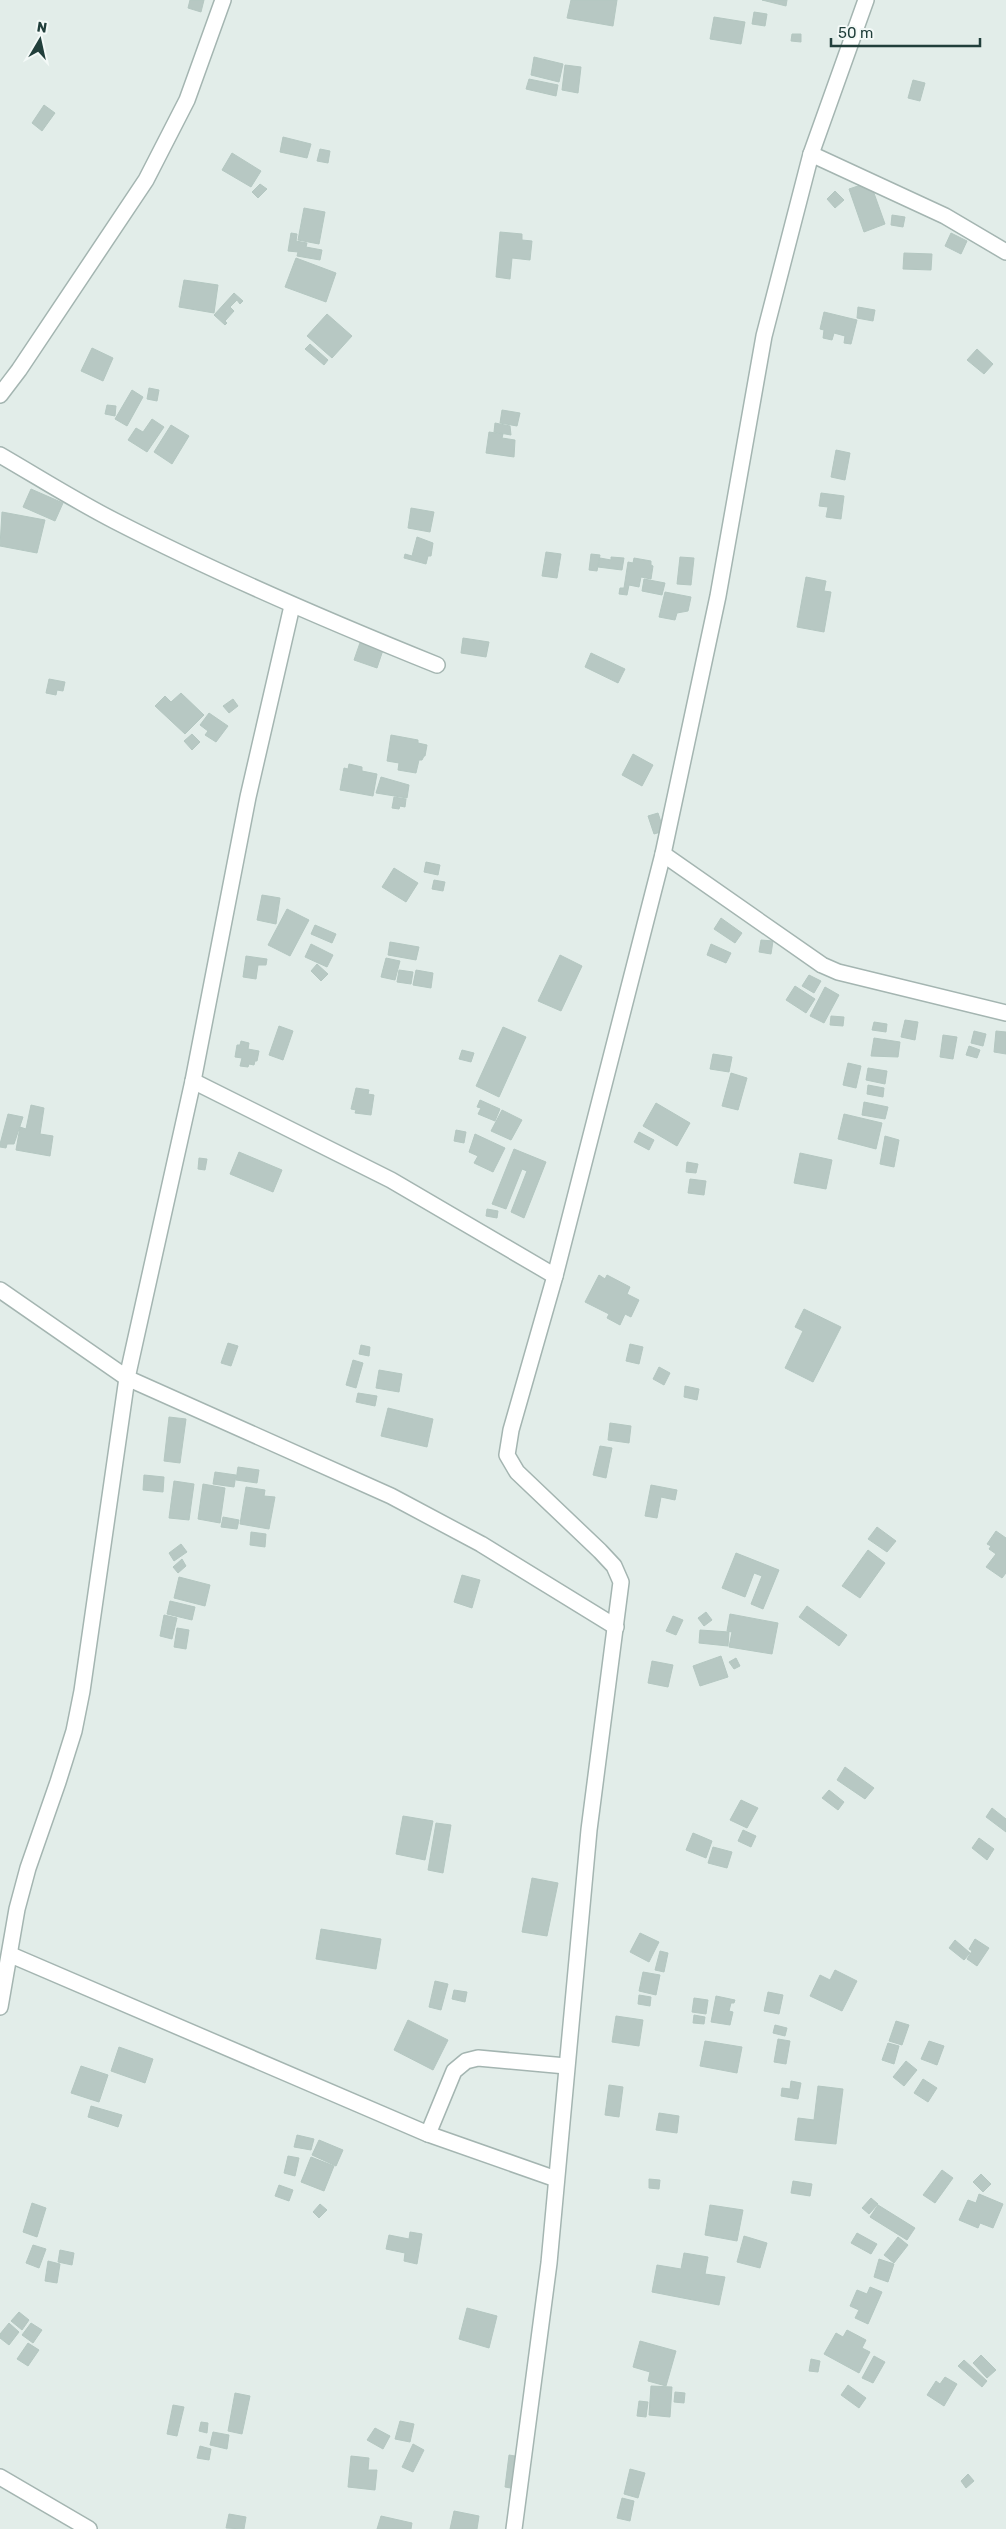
<svg xmlns="http://www.w3.org/2000/svg" width="1006" height="2529" font-family="Rubik,sans-serif">
	<style>
		.building { fill: #b7c8c3; stroke: #b4c7c1 }
		.lines { fill: none; stroke-linecap: round; stroke-linejoin: round }
		.street-casing { stroke: #a4b5b1; stroke-width: 18 }
		.street { stroke: #fff; stroke-width: 15 }
	</style>
	<rect width="100%" height="100%" fill="#e2ede9"/>
	<g class="building">
		<polygon points="190,0 204,0 201,12 188,8"/>
		<polygon points="571,0 617,0 613,26 567,18"/>
		<polygon points="762,0 787,0 786,6"/>
		<polygon points="754,12 767,14 765,26 752,24"/>
		<polygon points="714,17 745,22 741,44 710,39"/>
		<polygon points="792,34 801,34 801,42 791,41"/>
		<polygon points="534,57 563,64 559,82 531,75"/>
		<polygon points="565,65 581,67 578,93 562,90"/>
		<polygon points="529,79 558,85 556,96 526,89"/>
		<polygon points="913,80 925,83 920,101 908,98"/>
		<polygon points="44,105 55,113 42,131 32,123"/>
		<polygon points="283,137 311,144 307,158 280,152"/>
		<polygon points="320,149 330,151 328,163 317,161"/>
		<polygon points="232,153 261,171 251,187 222,170"/>
		<polygon points="870,182 885,224 864,232 849,189"/>
		<polygon points="260,184 267,189 258,198 252,192"/>
		<polygon points="835,191 844,200 835,208 827,199"/>
		<polygon points="304,208 325,212 319,244 298,240"/>
		<polygon points="892,215 905,217 903,227 891,225"/>
		<polygon points="500,232 522,234 522,240 532,241 530,260 512,258 510,279 496,277"/>
		<polygon points="291,233 297,234 296,241 307,243 306,247 322,250 320,260 297,256 298,252 288,251"/>
		<polygon points="951,233 967,241 961,254 945,246"/>
		<polygon points="904,253 932,254 931,270 903,269"/>
		<polygon points="296,258 336,273 326,302 285,287"/>
		<polygon points="184,280 218,285 214,313 179,307"/>
		<polygon points="234,293 243,301 240,304 237,300 230,307 234,311 225,321 227,323 225,325 214,315"/>
		<polygon points="858,307 875,310 873,321 857,318"/>
		<polygon points="824,312 857,320 851,344 844,343 845,336 834,333 832,340 823,338 824,330 820,329"/>
		<polygon points="327,314 352,336 332,358 307,336"/>
		<polygon points="310,344 328,360 324,365 305,349"/>
		<polygon points="92,348 113,358 103,381 81,371"/>
		<polygon points="977,349 993,364 984,374 967,360"/>
		<polygon points="149,388 159,390 157,401 147,399"/>
		<polygon points="132,390 143,397 127,426 115,419"/>
		<polygon points="107,405 116,406 115,416 105,414"/>
		<polygon points="502,410 520,413 517,426 500,423"/>
		<polygon points="152,419 164,427 147,452 128,440 136,428 143,432"/>
		<polygon points="495,423 510,426 511,435 494,432"/>
		<polygon points="171,425 189,436 172,464 154,452"/>
		<polygon points="489,432 503,434 502,438 515,440 514,457 486,453"/>
		<polygon points="836,450 850,453 845,480 831,477"/>
		<polygon points="31,489 63,503 55,521 23,507"/>
		<polygon points="821,493 844,496 841,519 826,517 828,507 819,506"/>
		<polygon points="411,508 434,512 430,532 408,528"/>
		<polygon points="2,512 45,520 37,553 0,546"/>
		<polygon points="417,537 433,543 431,556 428,556 426,564 404,558 405,554 412,556"/>
		<polygon points="546,552 561,554 557,578 542,576"/>
		<polygon points="591,554 600,555 597,571 589,570"/>
		<polygon points="611,557 624,558 622,570 598,567 600,558 611,560"/>
		<polygon points="680,557 694,558 691,585 677,584"/>
		<polygon points="634,558 651,561 651,565 653,566 651,579 641,577 639,587 629,585 627,595 619,594 620,588 624,588 628,562 633,563"/>
		<polygon points="806,577 826,581 824,591 831,592 824,632 797,627"/>
		<polygon points="644,579 665,583 662,595 642,591"/>
		<polygon points="665,592 691,597 688,611 677,613 675,620 659,617"/>
		<polygon points="362,637 385,644 377,668 354,660"/>
		<polygon points="463,638 489,642 486,657 461,653"/>
		<polygon points="591,653 625,669 618,683 585,667"/>
		<polygon points="49,679 65,682 63,691 57,690 56,695 46,693"/>
		<polygon points="181,693 204,715 185,734 155,706 165,696 171,702"/>
		<polygon points="233,699 238,706 229,713 223,706"/>
		<polygon points="209,713 228,726 216,742 205,735 208,731 200,725"/>
		<polygon points="192,734 200,742 192,750 184,741"/>
		<polygon points="391,735 418,740 418,743 427,745 425,756 424,756 422,760 419,760 416,773 398,770 399,763 387,761"/>
		<polygon points="633,754 653,765 642,786 622,775"/>
		<polygon points="349,764 362,767 362,771 377,774 373,796 340,790 344,768 348,769"/>
		<polygon points="381,777 409,785 407,798 376,793"/>
		<polygon points="394,797 406,799 405,807 400,806 399,809 392,808"/>
		<polygon points="658,813 664,831 654,834 648,816"/>
		<polygon points="426,862 440,865 438,875 424,872"/>
		<polygon points="394,868 418,883 406,902 382,887"/>
		<polygon points="434,880 445,882 443,891 432,889"/>
		<polygon points="262,895 280,898 276,924 257,920"/>
		<polygon points="287,909 309,920 290,956 268,945"/>
		<polygon points="721,918 742,933 735,943 714,929"/>
		<polygon points="315,925 336,934 332,943 311,934"/>
		<polygon points="761,940 773,941 771,954 759,952"/>
		<polygon points="390,942 419,947 416,960 388,955"/>
		<polygon points="311,944 333,955 327,967 305,957"/>
		<polygon points="711,944 731,953 726,963 707,955"/>
		<polygon points="560,955 582,966 561,1011 538,1001"/>
		<polygon points="246,956 267,959 266,965 258,965 256,979 243,977"/>
		<polygon points="386,958 400,961 395,980 381,977"/>
		<polygon points="317,964 328,974 321,981 311,971"/>
		<polygon points="399,970 413,972 411,984 397,982"/>
		<polygon points="416,970 433,973 431,988 413,985"/>
		<polygon points="809,975 821,981 814,993 802,986"/>
		<polygon points="795,986 815,999 806,1013 786,1000"/>
		<polygon points="825,987 839,995 824,1023 810,1016"/>
		<polygon points="831,1016 844,1017 843,1026 830,1025"/>
		<polygon points="905,1020 918,1022 915,1040 901,1037"/>
		<polygon points="874,1022 887,1024 886,1032 872,1030"/>
		<polygon points="279,1026 293,1031 283,1060 269,1055"/>
		<polygon points="503,1027 526,1037 499,1097 476,1086"/>
		<polygon points="974,1031 986,1034 983,1046 971,1043"/>
		<polygon points="996,1031 1006,1032 1006,1054 994,1052"/>
		<polygon points="943,1035 957,1037 953,1059 940,1057"/>
		<polygon points="874,1038 900,1042 898,1057 871,1056"/>
		<polygon points="241,1041 249,1043 248,1049 259,1051 257,1061 255,1061 254,1065 249,1064 248,1067 240,1066 242,1058 235,1057 237,1045 240,1045"/>
		<polygon points="969,1046 980,1050 977,1058 966,1055"/>
		<polygon points="462,1050 474,1053 471,1062 459,1059"/>
		<polygon points="713,1054 732,1057 729,1072 710,1069"/>
		<polygon points="848,1063 861,1066 856,1088 843,1085"/>
		<polygon points="868,1068 887,1071 885,1084 866,1080"/>
		<polygon points="731,1073 747,1078 738,1110 722,1106"/>
		<polygon points="868,1085 884,1088 883,1097 867,1094"/>
		<polygon points="356,1088 369,1090 368,1094 374,1095 371,1115 355,1113 356,1110 351,1109"/>
		<polygon points="480,1100 500,1109 495,1121 478,1114 481,1108 477,1107"/>
		<polygon points="864,1102 888,1107 885,1119 862,1115"/>
		<polygon points="656,1103 690,1123 677,1146 643,1126"/>
		<polygon points="31,1105 44,1108 40,1134 53,1136 50,1156 16,1150 20,1127 26,1129"/>
		<polygon points="502,1110 522,1120 511,1140 491,1131"/>
		<polygon points="8,1114 23,1117 14,1144 7,1144 6,1148 0,1147 0,1144"/>
		<polygon points="844,1114 882,1123 876,1149 838,1139"/>
		<polygon points="456,1130 466,1132 464,1143 454,1141"/>
		<polygon points="639,1132 654,1140 649,1150 634,1142"/>
		<polygon points="475,1134 505,1148 493,1172 474,1163 478,1156 469,1152"/>
		<polygon points="885,1136 899,1140 894,1167 880,1164"/>
		<polygon points="514,1149 546,1162 524,1218 511,1212 527,1171 522,1169 506,1209 492,1204"/>
		<polygon points="239,1152 282,1170 273,1192 230,1174"/>
		<polygon points="800,1153 832,1160 826,1189 794,1183"/>
		<polygon points="199,1158 207,1159 205,1170 198,1169"/>
		<polygon points="687,1162 698,1164 696,1173 686,1172"/>
		<polygon points="690,1179 706,1181 704,1195 688,1193"/>
		<polygon points="487,1209 498,1211 497,1218 486,1216"/>
		<polygon points="599,1275 605,1279 607,1275 630,1287 627,1294 639,1300 631,1317 625,1314 620,1325 607,1318 609,1314 585,1302"/>
		<polygon points="804,1309 841,1327 813,1382 785,1368 803,1331 795,1327"/>
		<polygon points="228,1343 238,1346 231,1366 221,1363"/>
		<polygon points="630,1344 643,1347 639,1364 626,1361"/>
		<polygon points="361,1345 370,1347 369,1356 359,1354"/>
		<polygon points="353,1360 363,1363 356,1388 346,1385"/>
		<polygon points="659,1367 670,1373 664,1385 653,1379"/>
		<polygon points="379,1370 402,1374 399,1392 376,1388"/>
		<polygon points="685,1386 699,1389 697,1400 684,1397"/>
		<polygon points="358,1393 377,1396 375,1406 356,1402"/>
		<polygon points="388,1408 433,1419 427,1447 381,1436"/>
		<polygon points="169,1417 186,1419 180,1463 164,1461"/>
		<polygon points="610,1423 631,1426 629,1443 608,1440"/>
		<polygon points="600,1446 612,1448 606,1478 593,1475"/>
		<polygon points="238,1467 259,1470 257,1483 236,1480"/>
		<polygon points="215,1472 236,1475 234,1487 213,1484"/>
		<polygon points="144,1475 164,1477 163,1492 143,1490"/>
		<polygon points="174,1481 194,1484 189,1520 169,1518"/>
		<polygon points="203,1484 225,1488 220,1523 198,1519"/>
		<polygon points="651,1485 677,1490 675,1500 661,1497 657,1518 645,1516"/>
		<polygon points="246,1487 265,1490 264,1496 275,1497 269,1529 240,1524"/>
		<polygon points="223,1517 239,1520 237,1529 221,1527"/>
		<polygon points="877,1527 896,1541 887,1552 868,1539"/>
		<polygon points="996,1531 1006,1538 1006,1573 1002,1578 986,1567 996,1554 989,1549 991,1546 987,1544"/>
		<polygon points="251,1532 266,1534 265,1547 250,1545"/>
		<polygon points="181,1544 187,1552 174,1561 169,1553"/>
		<polygon points="868,1550 885,1563 860,1598 842,1586"/>
		<polygon points="736,1553 779,1570 763,1609 751,1604 762,1576 754,1573 745,1597 722,1588"/>
		<polygon points="182,1559 186,1566 178,1573 173,1567"/>
		<polygon points="462,1575 480,1580 472,1608 454,1602"/>
		<polygon points="179,1577 210,1585 205,1606 174,1598"/>
		<polygon points="170,1601 195,1607 192,1620 167,1614"/>
		<polygon points="807,1606 847,1635 839,1646 799,1617"/>
		<polygon points="706,1612 712,1620 704,1626 698,1618"/>
		<polygon points="730,1614 778,1623 772,1654 729,1647 732,1632 727,1631"/>
		<polygon points="164,1615 177,1618 172,1639 160,1636"/>
		<polygon points="673,1616 683,1620 676,1635 666,1631"/>
		<polygon points="177,1628 189,1630 186,1649 174,1647"/>
		<polygon points="700,1630 729,1632 728,1646 699,1643"/>
		<polygon points="721,1656 728,1677 700,1686 693,1666"/>
		<polygon points="736,1658 740,1666 734,1669 729,1662"/>
		<polygon points="652,1661 673,1665 668,1687 648,1683"/>
		<polygon points="845,1767 874,1788 865,1799 837,1780"/>
		<polygon points="829,1790 844,1802 838,1810 822,1798"/>
		<polygon points="741,1800 758,1808 747,1828 730,1820"/>
		<polygon points="992,1808 1006,1819 1006,1832 986,1817"/>
		<polygon points="403,1816 433,1821 425,1860 396,1854"/>
		<polygon points="436,1823 451,1825 443,1873 428,1870"/>
		<polygon points="743,1830 756,1836 751,1847 738,1841"/>
		<polygon points="693,1833 712,1841 706,1858 686,1850"/>
		<polygon points="979,1838 994,1849 987,1860 972,1848"/>
		<polygon points="713,1847 732,1852 727,1868 708,1863"/>
		<polygon points="532,1878 558,1883 547,1936 522,1932"/>
		<polygon points="321,1929 381,1939 376,1969 316,1959"/>
		<polygon points="640,1933 659,1942 649,1962 630,1952"/>
		<polygon points="975,1939 989,1948 977,1966 967,1959 972,1951 969,1949"/>
		<polygon points="955,1940 970,1953 964,1960 949,1948"/>
		<polygon points="660,1951 668,1953 664,1972 655,1970"/>
		<polygon points="835,1970 857,1981 842,2011 810,1996 820,1975 830,1980"/>
		<polygon points="643,1972 660,1975 656,1995 639,1991"/>
		<polygon points="435,1981 448,1984 441,2010 429,2007"/>
		<polygon points="454,1990 467,1992 465,2002 452,1999"/>
		<polygon points="768,1992 783,1995 779,2014 764,2011"/>
		<polygon points="639,1995 651,1997 650,2006 638,2004"/>
		<polygon points="716,1996 735,2000 734,2003 731,2003 729,2011 733,2012 730,2025 711,2022"/>
		<polygon points="694,1998 708,2000 706,2014 692,2012"/>
		<polygon points="694,2015 705,2017 704,2024 693,2023"/>
		<polygon points="616,2016 643,2020 639,2046 612,2042"/>
		<polygon points="408,2020 448,2040 433,2070 394,2050"/>
		<polygon points="896,2021 909,2025 902,2045 889,2041"/>
		<polygon points="775,2025 787,2028 785,2036 773,2033"/>
		<polygon points="778,2039 790,2041 786,2064 774,2062"/>
		<polygon points="705,2041 742,2047 737,2073 700,2066"/>
		<polygon points="929,2041 944,2046 937,2065 921,2059"/>
		<polygon points="888,2043 899,2046 894,2064 882,2060"/>
		<polygon points="119,2047 153,2059 145,2083 111,2071"/>
		<polygon points="906,2061 917,2070 904,2086 893,2077"/>
		<polygon points="81,2066 108,2075 99,2102 71,2093"/>
		<polygon points="923,2079 937,2088 928,2102 914,2093"/>
		<polygon points="791,2081 801,2083 798,2099 781,2096 782,2088 790,2089"/>
		<polygon points="609,2085 623,2087 619,2117 605,2115"/>
		<polygon points="818,2086 843,2089 836,2144 795,2140 798,2118 814,2120"/>
		<polygon points="91,2106 122,2115 118,2127 88,2117"/>
		<polygon points="659,2113 679,2116 677,2133 656,2130"/>
		<polygon points="297,2135 314,2139 311,2150 294,2147"/>
		<polygon points="319,2140 343,2150 336,2166 312,2155"/>
		<polygon points="288,2156 299,2158 295,2176 284,2173"/>
		<polygon points="311,2157 334,2166 324,2191 301,2182"/>
		<polygon points="942,2170 953,2178 935,2203 923,2195"/>
		<polygon points="981,2174 991,2184 983,2192 973,2182"/>
		<polygon points="649,2179 660,2180 659,2189 649,2188"/>
		<polygon points="793,2181 812,2184 810,2196 791,2193"/>
		<polygon points="279,2185 293,2190 289,2201 275,2196"/>
		<polygon points="979,2194 1003,2204 993,2228 980,2223 978,2228 959,2220 968,2200 976,2203"/>
		<polygon points="871,2198 878,2204 869,2214 862,2208"/>
		<polygon points="32,2203 46,2208 37,2237 23,2232"/>
		<polygon points="320,2204 327,2210 319,2218 313,2212"/>
		<polygon points="710,2205 743,2210 737,2241 705,2235"/>
		<polygon points="878,2205 915,2228 907,2240 870,2217"/>
		<polygon points="410,2232 422,2234 417,2264 404,2261 405,2253 386,2249 389,2235 409,2239"/>
		<polygon points="857,2233 877,2244 871,2254 851,2243"/>
		<polygon points="744,2236 767,2243 760,2268 737,2262"/>
		<polygon points="898,2237 908,2245 894,2263 884,2255"/>
		<polygon points="33,2245 46,2249 39,2268 26,2263"/>
		<polygon points="60,2250 74,2253 72,2265 58,2262"/>
		<polygon points="684,2253 708,2257 705,2274 725,2277 719,2305 652,2292 657,2265 681,2269"/>
		<polygon points="879,2259 894,2264 888,2282 874,2277"/>
		<polygon points="48,2261 60,2264 57,2283 45,2281"/>
		<polygon points="870,2287 882,2292 868,2324 855,2318 859,2310 850,2306 857,2290 867,2294"/>
		<polygon points="467,2308 497,2316 489,2348 459,2339"/>
		<polygon points="19,2312 29,2320 22,2330 11,2321"/>
		<polygon points="9,2323 19,2332 9,2345 0,2338 0,2334"/>
		<polygon points="31,2323 42,2330 33,2343 22,2335"/>
		<polygon points="847,2330 866,2340 862,2348 870,2352 859,2373 824,2354 836,2333 843,2337"/>
		<polygon points="640,2341 676,2351 666,2386 648,2381 650,2372 633,2367"/>
		<polygon points="28,2343 39,2350 28,2366 17,2359"/>
		<polygon points="981,2355 996,2370 987,2378 973,2363"/>
		<polygon points="874,2356 885,2362 873,2383 862,2378"/>
		<polygon points="811,2359 820,2361 818,2372 809,2371"/>
		<polygon points="964,2360 987,2381 982,2387 958,2366"/>
		<polygon points="945,2377 957,2384 944,2406 927,2395 936,2381 940,2384"/>
		<polygon points="848,2385 866,2398 859,2408 841,2395"/>
		<polygon points="651,2386 672,2387 670,2417 649,2415"/>
		<polygon points="675,2392 685,2393 684,2403 674,2402"/>
		<polygon points="235,2393 250,2396 242,2434 228,2431"/>
		<polygon points="639,2401 648,2402 646,2417 637,2416"/>
		<polygon points="173,2405 184,2407 177,2436 167,2434"/>
		<polygon points="400,2421 414,2424 410,2442 395,2439"/>
		<polygon points="201,2422 208,2423 207,2433 199,2431"/>
		<polygon points="375,2428 390,2436 383,2449 367,2440"/>
		<polygon points="213,2432 229,2435 227,2449 210,2445"/>
		<polygon points="413,2444 424,2450 413,2472 402,2467"/>
		<polygon points="200,2446 211,2449 209,2460 197,2458"/>
		<polygon points="509,2455 521,2457 516,2489 505,2487"/>
		<polygon points="351,2456 369,2458 368,2470 377,2470 375,2490 348,2487"/>
		<polygon points="630,2469 645,2473 638,2498 624,2494"/>
		<polygon points="968,2474 974,2481 966,2488 961,2481"/>
		<polygon points="622,2498 634,2501 630,2521 617,2518"/>
		<polygon points="454,2511 479,2516 477,2529 450,2529"/>
		<polygon points="229,2514 246,2517 244,2529 226,2528"/>
		<polygon points="381,2516 412,2523 411,2529 377,2529"/>
	</g>
	<g class="lines">
		<defs>
			<g id="street">
				<polyline points="811,154 945,216 1006,252"/>
				<polyline points="0,395 19,370 146,180 187,100 223,0"/>
				<path d="M0,455C38,477 76,501 115,521C220,575 328,621 437,665"/>
				<polyline points="663,854 822,965 838,972 1006,1013"/>
				<polyline points="193,1081 391,1180 555,1276"/>
				<polyline points="0,1290 127,1378 391,1496 481,1544 616,1627"/>
				<polyline points="11,1955 428,2134 556,2179"/>
				<polyline points="0,2007 17,1909 28,1868 58,1782 74,1731 82,1691 127,1378 193,1081 248,797 292,606"/>
				<polyline points="428,2134 454,2071 466,2061 478,2058 566,2066"/>
				<polyline points="0,2477 89,2529"/>
				<polyline points="514,2529 549,2263 589,1830 621,1582 614,1566 600,1551 517,1472 507,1455 511,1430 555,1276 663,854 718,596 764,336 811,154 866,0"/>
			</g>
		</defs>
		<use href="#street" class="street-casing"/>
		<use href="#street" class="street"/>
	</g>
	<g transform="translate(40 40) rotate(9)" stroke="#f3f9f7" stroke-width="4" paint-order="stroke">
	<path d="M0-4L9 19L0 12L-9 19Z" fill="#213f3b"/>
	<text y="-8" font-size="14" font-weight="bold" text-anchor="middle" fill="#213f3b">N</text>
	</g>
	<path d="M831 38v8h149v-8" fill="none" stroke="#213f3b" stroke-width="2.5"/>
	<text x="838" y="38" font-size="15" fill="#213f3b" stroke="#f3f9f7" stroke-width="4" paint-order="stroke">50 m</text>
</svg>
